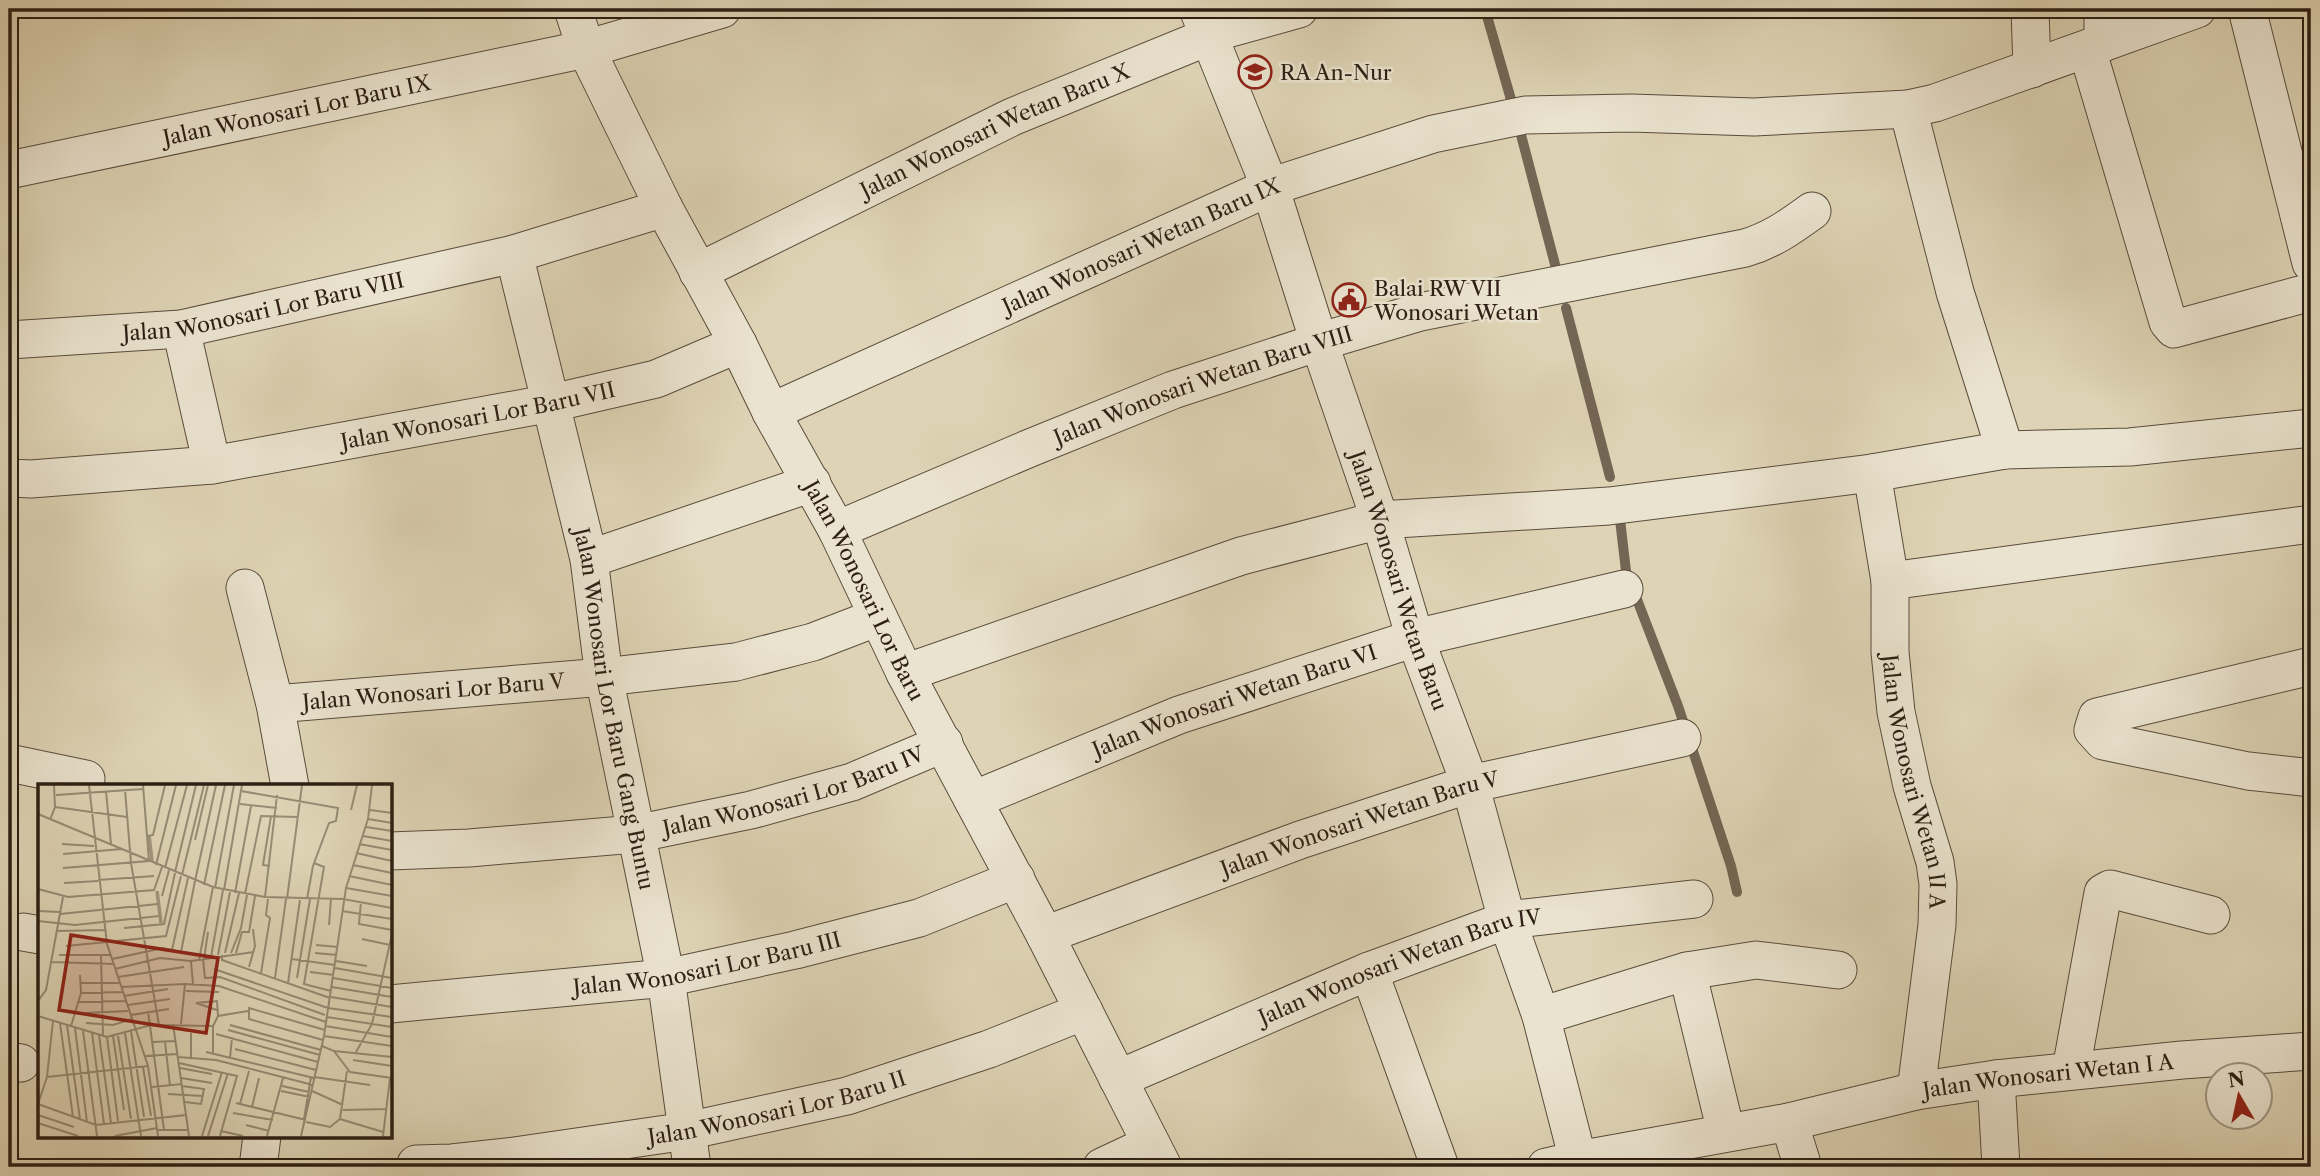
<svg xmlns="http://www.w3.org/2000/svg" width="2320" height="1176" font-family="'Libre Caslon Text',serif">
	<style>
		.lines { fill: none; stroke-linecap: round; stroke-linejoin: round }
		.stream { stroke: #736654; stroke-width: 10 }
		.minor-casing { stroke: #594c3c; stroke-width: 39 }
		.minor { stroke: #eae3cf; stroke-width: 37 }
		.labels { text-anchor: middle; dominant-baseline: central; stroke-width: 5; stroke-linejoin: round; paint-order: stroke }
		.poi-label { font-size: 21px; fill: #2d1f14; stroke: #eae3cf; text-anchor: start }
		.street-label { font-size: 21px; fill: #2d1f14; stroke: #eae3cf }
		.inset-river { fill: none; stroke: #a2967e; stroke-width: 3.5 }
		.inset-road { fill: none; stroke: #978c75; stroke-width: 2 }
		.view { fill: #8f2418; fill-opacity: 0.15; stroke: #8f2418; stroke-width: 3.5 }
		.inset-edge { fill: none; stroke: #2d1f14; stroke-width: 3.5 }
	</style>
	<rect width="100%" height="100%" fill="#ded4b5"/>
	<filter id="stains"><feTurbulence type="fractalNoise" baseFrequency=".00286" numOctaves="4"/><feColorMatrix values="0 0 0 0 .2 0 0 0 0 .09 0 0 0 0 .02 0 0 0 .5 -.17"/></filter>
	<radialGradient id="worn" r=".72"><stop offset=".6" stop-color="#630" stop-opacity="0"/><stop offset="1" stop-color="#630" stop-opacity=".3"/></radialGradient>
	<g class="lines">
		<g class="stream">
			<polyline points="1485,9 1514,110"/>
			<polyline points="1520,131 1557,272"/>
			<polyline points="1566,308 1610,477"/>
			<polyline points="1619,511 1626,571 1678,706 1731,866 1737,892"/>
		</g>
		<defs>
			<g id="minor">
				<path id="s1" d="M573,9L586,49L664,208L738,344L771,412L837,530L905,673L1045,935L1163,1167"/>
				<path id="s2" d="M1198,9L1270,187L1319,342L1380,520L1415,638L1470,784L1507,920L1541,1016L1578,1160"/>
				<polyline points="2030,9 2032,69"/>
				<polyline points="2247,9 2311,263"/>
				<polyline points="2103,43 2103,9"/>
				<polyline points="2087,49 2168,322 2174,329 2311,292"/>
				<polyline points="1908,109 1955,292 2005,450"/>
				<path id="s3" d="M9,170L586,49L722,9"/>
				<path id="s4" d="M514,254L589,559L604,677L666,978L692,1167"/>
				<path id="s5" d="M698,272L1012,117L1227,29L1299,9"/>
				<polyline points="181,329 212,465"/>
				<path id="s6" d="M9,340L181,329L514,254L664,208"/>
				<path id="s7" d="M771,412L1270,187L1433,134L1525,115L1631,113L1754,117L1908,109L1935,103L2197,9"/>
				<polyline points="1872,473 2005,450 2130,447 2311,428"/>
				<path id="s8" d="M9,478L31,479L212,465L552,403L656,379L738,344"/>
				<path id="s9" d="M837,530L1030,448L1173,390L1319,342L1420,312L1745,248C1772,240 1790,227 1812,211"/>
				<polyline points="589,559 812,483"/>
				<polyline points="1890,581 2311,524"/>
				<polyline points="245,588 275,704 290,786"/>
				<polyline points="2311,666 2097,717 2093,730 2103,741 2248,771 2311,778"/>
				<path id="s10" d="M905,673L1241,556L1380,520L1609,506L1872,473L1890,581V652L1896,712L1912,786L1935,862L1938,884L1937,925L1916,1091"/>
				<path id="s11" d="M275,704L604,677L736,662L813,642L878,617"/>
				<polyline points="9,763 86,779"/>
				<path id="s12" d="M973,800L1179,715L1415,638L1624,589"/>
				<path id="s13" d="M390,851L469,848L635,834L751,810L852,782L944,743"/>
				<polyline points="23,932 40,935"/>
				<path id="s14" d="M1045,935L1300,840L1470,784L1682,738"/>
				<polyline points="1369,971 1440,1167"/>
				<polyline points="1687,971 1726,1132"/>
				<path id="s15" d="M390,1004L666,978L795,950L919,918L1016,879"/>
				<polyline points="1541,1016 1687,971 1756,960 1838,970"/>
				<polyline points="9,1061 21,1063"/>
				<polyline points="2071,1070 2103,893 2110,889 2211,915"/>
				<path id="s16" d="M1118,1079L1369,971L1507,920L1694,899"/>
				<polyline points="1996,1079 2001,1167"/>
				<polyline points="1789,1122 1803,1167"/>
				<path id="s17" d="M416,1164L452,1163L507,1157L687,1131L847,1096L989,1049L1084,1011"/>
				<polyline points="258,1167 262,1136"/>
				<polyline points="1102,1167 1151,1144"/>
				<path id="s18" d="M1546,1167L1578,1160L1789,1122L1916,1091L1996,1079L2182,1060L2311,1051"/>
			</g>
		</defs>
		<use href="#minor" class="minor-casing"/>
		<use href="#minor" class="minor"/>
	</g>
	<defs>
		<symbol id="school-ring" viewBox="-11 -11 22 22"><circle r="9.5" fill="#eae3cf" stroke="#8f2418" stroke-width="1.5"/><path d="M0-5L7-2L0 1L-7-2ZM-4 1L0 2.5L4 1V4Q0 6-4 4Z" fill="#8f2418"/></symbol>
		<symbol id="civic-ring" viewBox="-11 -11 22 22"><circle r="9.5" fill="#eae3cf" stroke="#8f2418" stroke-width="1.5"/><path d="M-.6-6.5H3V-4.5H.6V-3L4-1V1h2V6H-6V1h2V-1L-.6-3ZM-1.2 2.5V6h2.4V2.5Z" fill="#8f2418"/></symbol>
	</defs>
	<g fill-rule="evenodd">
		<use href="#school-ring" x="1236" y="53" width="38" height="38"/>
		<use href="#civic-ring" x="1330" y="281" width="38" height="38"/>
	</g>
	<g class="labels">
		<g class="poi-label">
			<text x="1280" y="72">RA An-Nur</text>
			<text x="1374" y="288">Balai RW VII<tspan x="1374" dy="24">Wonosari Wetan</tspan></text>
		</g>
		<g class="street-label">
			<text stroke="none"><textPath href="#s3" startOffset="294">Jalan Wonosari Lor Baru IX</textPath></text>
			<text stroke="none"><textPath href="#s5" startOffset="329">Jalan Wonosari Wetan Baru X</textPath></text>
			<text stroke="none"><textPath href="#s7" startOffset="406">Jalan Wonosari Wetan Baru IX</textPath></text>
			<text stroke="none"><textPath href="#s6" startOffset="257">Jalan Wonosari Lor Baru VIII</textPath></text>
			<text stroke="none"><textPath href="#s9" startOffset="394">Jalan Wonosari Wetan Baru VIII</textPath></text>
			<text stroke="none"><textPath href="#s8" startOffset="474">Jalan Wonosari Lor Baru VII</textPath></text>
			<text stroke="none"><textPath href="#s2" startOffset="606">Jalan Wonosari Wetan Baru</textPath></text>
			<text stroke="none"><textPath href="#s1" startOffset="651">Jalan Wonosari Lor Baru</textPath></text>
			<text stroke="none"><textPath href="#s11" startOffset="159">Jalan Wonosari Lor Baru V</textPath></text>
			<text stroke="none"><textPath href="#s12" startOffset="280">Jalan Wonosari Wetan Baru VI</textPath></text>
			<text stroke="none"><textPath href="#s4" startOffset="466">Jalan Wonosari Lor Baru Gang Buntu</textPath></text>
			<text stroke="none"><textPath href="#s10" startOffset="1307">Jalan Wonosari Wetan II A</textPath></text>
			<text stroke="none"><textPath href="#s13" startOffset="410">Jalan Wonosari Lor Baru IV</textPath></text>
			<text stroke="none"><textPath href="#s14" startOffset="334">Jalan Wonosari Wetan Baru V</textPath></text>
			<text stroke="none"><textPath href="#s15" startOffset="320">Jalan Wonosari Lor Baru III</textPath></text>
			<text stroke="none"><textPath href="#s16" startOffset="304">Jalan Wonosari Wetan Baru IV</textPath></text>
			<text stroke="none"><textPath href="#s18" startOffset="511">Jalan Wonosari Wetan I A</textPath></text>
			<text stroke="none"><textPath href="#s17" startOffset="366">Jalan Wonosari Lor Baru II</textPath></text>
		</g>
	</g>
	<g transform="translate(38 784)">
		<rect width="354" height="354" fill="#ded4b5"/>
		<path class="inset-river" d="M111,51L114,77M119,107L123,139"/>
		<path class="inset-road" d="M51,1L69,160L110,282L120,352M87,6L93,79L121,241M68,7L73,60M203,7L300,24L298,37L291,39L275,82L269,115M18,11L105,5M202,20L239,24M17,23L89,33M313,26L319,1M332,26L354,29M0,30L175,103L227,113L305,115L354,124M330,35L354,39M12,36L17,23L16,1M328,43L354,47M110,52L115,51L127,1M325,52L354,57M157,56L170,1M24,60L56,62M321,60L354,66M318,69L354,77M25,70L84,65M276,79L286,83L266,200L293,207M118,81L138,1M315,81L354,89M232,82L225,81L233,32M25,84L111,77L105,1M127,84L149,1M137,88L158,1M144,91L166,1M311,92L354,101M60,96L116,92M157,97L178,1M26,99L60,97M166,101L187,1M177,104L196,1M308,104L354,112M0,105L30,113L116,106L124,83M186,106L204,1M197,109L213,22M207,110L223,32L260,33M124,112L131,86M227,113L239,11M249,115L264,1M323,118L321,140L354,146M0,127L22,128M304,127L354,135M22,130L120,120M0,137L37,141L121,132M291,141L293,115M86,144L126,140L137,89M19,147L67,146M324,155L352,161M278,161L300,163M28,162L128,152L143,92M134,166L150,94M187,169L201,109M193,169L203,144L209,111M198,169L204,148H211L217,112M277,169L299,171M21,171H73M180,171L192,108M184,171V176L292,214M63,172L65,252M173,173L185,106M74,175L125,164L143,168L157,97M165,175L167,194L182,193L287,231M166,175L170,148M254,175L297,181M161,176L175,103M298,177L329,182M13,178L76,180M153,178L155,200M211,183L217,162L215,145M297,184L354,194M77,185L122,174L153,177L216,168M176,185L290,224L354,233M272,188L296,191M223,189L232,134L228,131L230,115M80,193L146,183M237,194L248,115M259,194L272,115M295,194L354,204M43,199H82M250,199L262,116M147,200L181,202L288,238M83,203L147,200L143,240M294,203L354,213M148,207L181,208M43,209L85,208M86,212L130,205M293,213L354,223M0,217L8,206L25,113M40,218L88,217M90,221L132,215M179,226L158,219L179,217L180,232M110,227L126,346M47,229L90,227M93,231L131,225M0,232L69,253L113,241L175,242M289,233L354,243M22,239L35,333M48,239L75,241L94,235M135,240L151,352M29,241L42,335M192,241L283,266M33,242L43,209L42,191M175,242L180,232L210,227M175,242V270M287,242L354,253M37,244L49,338M190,246L282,271M45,247L59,352M93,247L106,333M54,249L66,340M87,249L103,352M153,249V273M178,250L280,278M61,251L73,339M75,252L86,326M80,252L93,335M286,252L354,262M69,253L80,337M285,256L211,235V224L287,246M115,258L137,257M127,258L132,302M284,262L296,267L312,288L354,294M197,265L278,286M296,267L354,273M168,268L276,294M318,268L334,240L354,150M107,272L140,270M140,273L178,276L275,301M192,274L194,253M315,276L354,282M141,279L199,292L182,352M105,283L113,332M142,284L174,290M9,293L110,282M276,293L332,301M143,294L174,299M144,302L166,305L163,320L147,318M244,302L271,308M114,303L144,300M243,307L272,313M274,307L305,321M130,310L165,312M198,319L268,336M0,320L58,341L148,331M0,320L9,293L15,237M202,320L211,287M214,323L221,294M305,326L349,325M195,329L235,336M0,331L36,343M266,335L273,293M302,335L345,348M268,338L292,343L302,335L309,287M0,339L40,352M208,341L231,347M119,346H150M183,347L205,352M77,352L119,344M164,352L184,288M170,352L190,289M229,352L245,294M263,352L286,252L308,104L330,35L334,1M345,352L352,294"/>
		<path class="view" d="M33,151L180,174L168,249L21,226Z"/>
		<rect width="354" height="354" class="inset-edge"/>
	</g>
	<rect width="2320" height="1176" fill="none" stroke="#ded4b5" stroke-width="35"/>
	<rect x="10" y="10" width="2299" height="1155" fill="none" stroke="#2d1f14" stroke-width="3.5"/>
	<rect x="18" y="18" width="2285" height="1141" fill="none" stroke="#2d1f14" stroke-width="2"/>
	<g transform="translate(2239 1096) rotate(351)"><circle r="33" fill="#eae3cf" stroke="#9e9584" stroke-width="2"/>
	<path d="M0-5L12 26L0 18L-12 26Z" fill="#8f2418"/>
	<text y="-10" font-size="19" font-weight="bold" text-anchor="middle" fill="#2d1f14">N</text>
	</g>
	<rect width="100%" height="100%" filter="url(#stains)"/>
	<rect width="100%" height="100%" fill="url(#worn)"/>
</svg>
